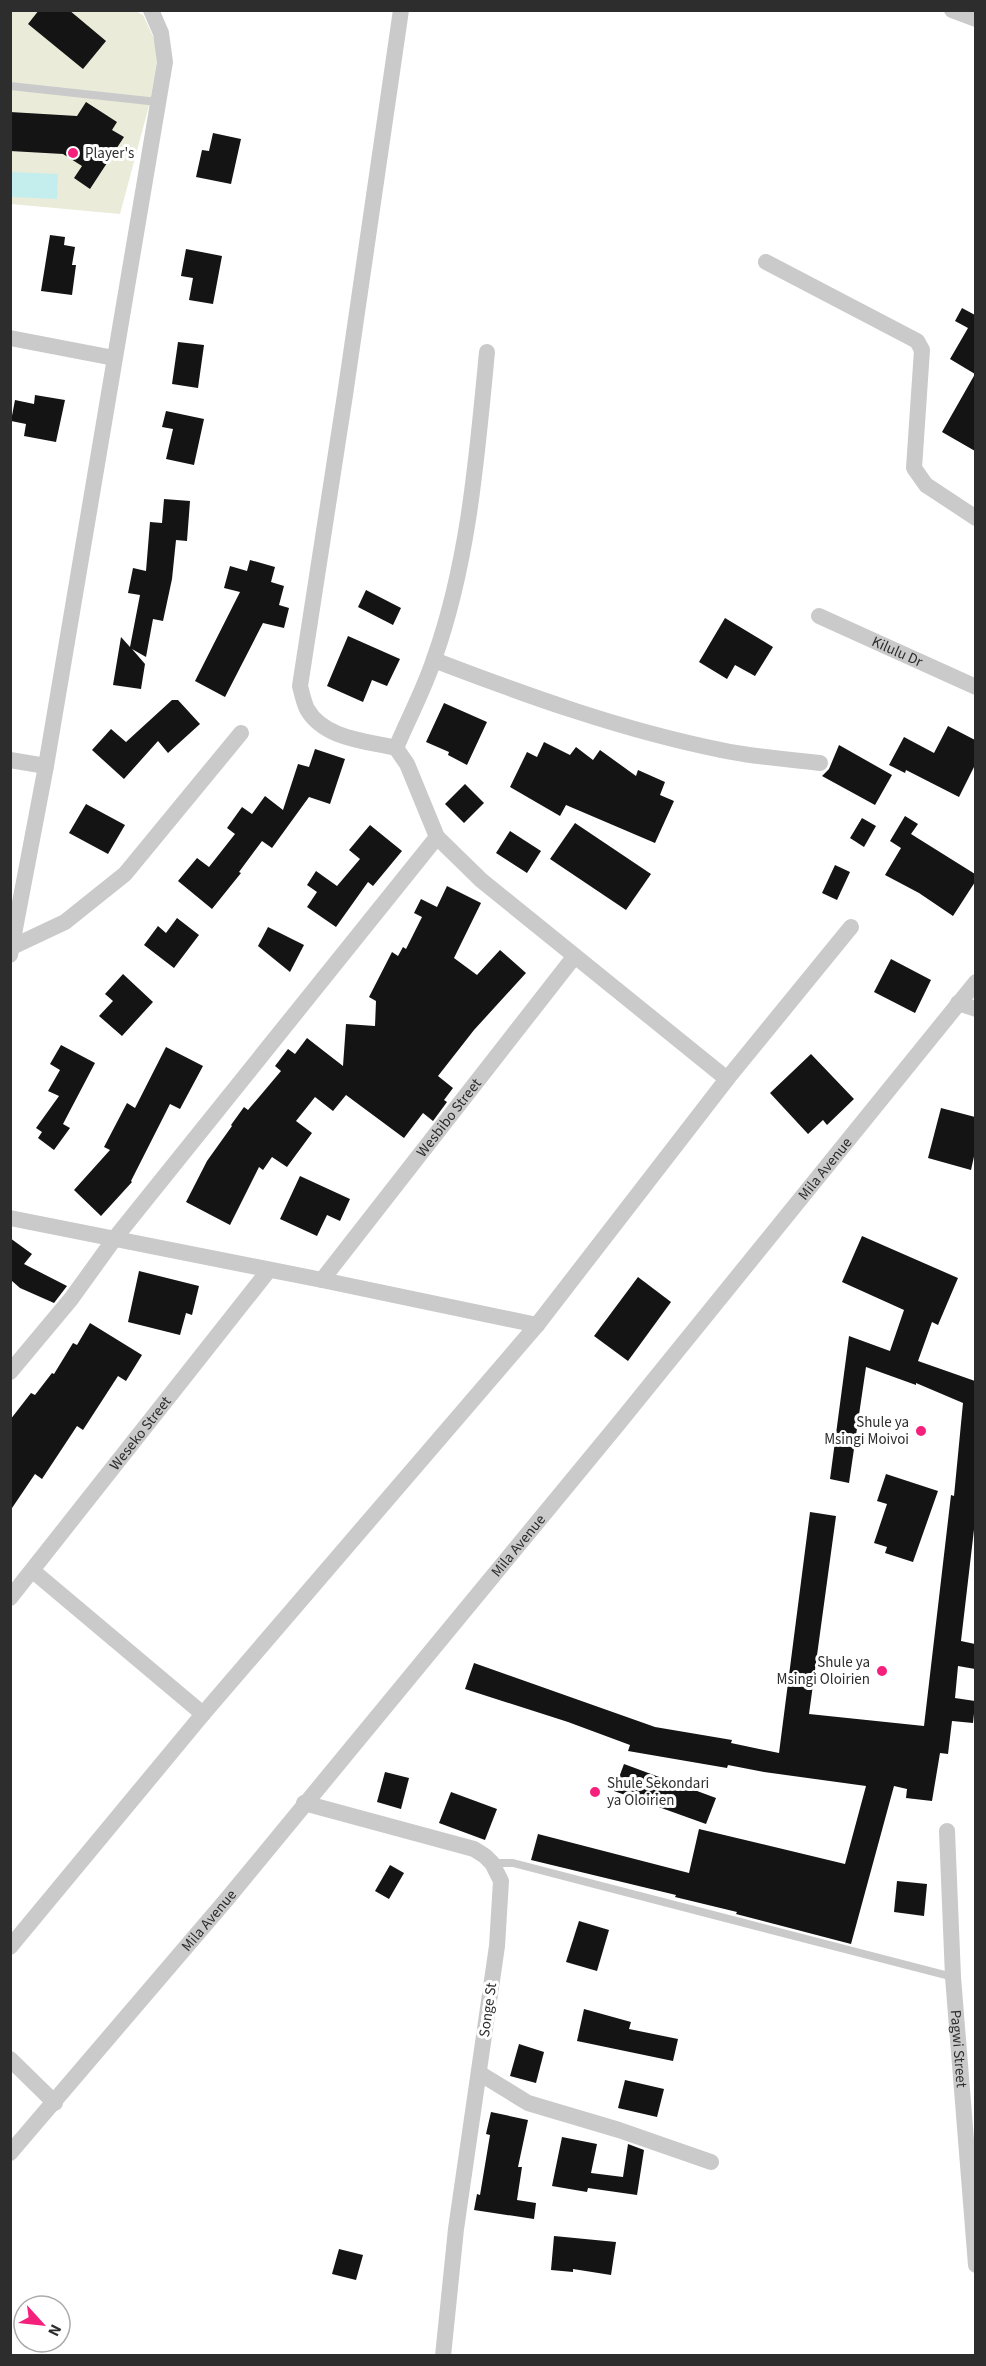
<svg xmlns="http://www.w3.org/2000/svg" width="986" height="2366" font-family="'Source Sans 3',sans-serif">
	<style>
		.green { fill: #eaecd9 }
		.water { fill: #c4edee }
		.building { fill: #141414 }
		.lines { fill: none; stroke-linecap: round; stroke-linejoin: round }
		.service { stroke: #cacaca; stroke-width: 8 }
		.minor { stroke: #cacaca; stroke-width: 16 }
		.poi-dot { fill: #f4207c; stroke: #fff; stroke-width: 2 }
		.labels { text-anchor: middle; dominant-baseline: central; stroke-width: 6; stroke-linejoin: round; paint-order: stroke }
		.poi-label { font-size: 15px; fill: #2d2d2d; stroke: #fff; text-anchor: start }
		.street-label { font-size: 15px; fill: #2d2d2d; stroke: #fff }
	</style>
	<rect width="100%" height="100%" fill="#fff"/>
	<polygon class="green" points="134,10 143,15 159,49 150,102 120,214 11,204 10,11"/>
	<polygon class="water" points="11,172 58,174 57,199 11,197"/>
	<g class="building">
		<polygon points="39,10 69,10 106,41 83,69 28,24"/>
		<polygon points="86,102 117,122 112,130 124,137 90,189 74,178 82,166 63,154 10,151 10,112 77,116"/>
		<polygon points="213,133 241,139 231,184 196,177 202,150 209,151"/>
		<polygon points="50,235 65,237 64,245 75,247 72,265 76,265 72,295 41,291"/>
		<polygon points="186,249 222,256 213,304 189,300 193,278 181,276"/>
		<polygon points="962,308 975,315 975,451 942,432 975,374 950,359 968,328 955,321"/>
		<polygon points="178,342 204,345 198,388 172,384"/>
		<polygon points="35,395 65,400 56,442 24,436 26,424 11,421 15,400 34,404"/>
		<polygon points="166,411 204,419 194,465 166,459 173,429 162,427"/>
		<polygon points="164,499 190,501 187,541 176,540 172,579 163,621 153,619 146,657 132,649 145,664 141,689 113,685 121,637 130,647 140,595 128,593 133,568 146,571 150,522 162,523"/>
		<polygon points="250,560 275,567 271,582 284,586 279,605 289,608 284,628 263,623 225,697 195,681 240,592 224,588 230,566 247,571"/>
		<polygon points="366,590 401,608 393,625 358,607"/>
		<polygon points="725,618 773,647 755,676 735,665 727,679 699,662"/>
		<polygon points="348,636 400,659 387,686 372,680 363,702 327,686"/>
		<polygon points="172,700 178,700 200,724 168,753 158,741 124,779 92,750 111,729 126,742"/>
		<polygon points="444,703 487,722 467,765 448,755 449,752 426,742"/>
		<polygon points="948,726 975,740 975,765 959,797 906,770 905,773 889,765 904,737 934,753"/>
		<polygon points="544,742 570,755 576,747 593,760 600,750 636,776 638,770 665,782 660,795 674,801 655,843 566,805 560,816 510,787 527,752 537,757"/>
		<polygon points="839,745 892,775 875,805 822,776 829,769"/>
		<polygon points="315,749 345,759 330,804 309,797 272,848 262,841 239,872 241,873 212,909 178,881 197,858 209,867 235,834 227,828 242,807 252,814 265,796 283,810 298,764 309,767"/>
		<polygon points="465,784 484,803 464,823 445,804"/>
		<polygon points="86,804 125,825 108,854 69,833"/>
		<polygon points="905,816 918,824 911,834 975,874 975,882 953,916 919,893 885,875 901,848 890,841"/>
		<polygon points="862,818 876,826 864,847 850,838"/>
		<polygon points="575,823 651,874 626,910 550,859"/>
		<polygon points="370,825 402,851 373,886 368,882 336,927 307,907 317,892 307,885 316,871 337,886 360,859 349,850"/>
		<polygon points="510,831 541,851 527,873 496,853"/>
		<polygon points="835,865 850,872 837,900 822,893"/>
		<polygon points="447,886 481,903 454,958 477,975 500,950 526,973 474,1030 438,1076 453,1088 444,1100 447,1102 433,1121 423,1113 404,1138 346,1095 333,1111 315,1097 296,1121 312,1133 287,1167 272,1157 263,1170 259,1167 230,1225 186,1202 207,1161 232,1126 231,1125 244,1107 248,1110 281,1071 275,1066 288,1049 295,1054 307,1038 343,1066 346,1024 375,1026 376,1001 369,997 392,952 398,956 403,947 406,949 422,917 414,913 421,899 437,907"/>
		<polygon points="177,918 199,935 174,968 144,945 158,926 166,933"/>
		<polygon points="268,927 304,945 290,972 258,946"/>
		<polygon points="891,959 931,980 915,1013 874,992"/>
		<polygon points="123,974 153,1002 122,1036 99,1016 113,1001 105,994"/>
		<polygon points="61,1045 95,1063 63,1124 70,1128 54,1150 38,1138 42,1132 36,1128 59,1096 48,1091 60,1070 50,1064"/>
		<polygon points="166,1047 203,1066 180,1109 170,1104 131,1181 132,1182 101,1216 74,1190 110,1150 104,1147 127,1103 135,1108"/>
		<polygon points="811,1054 854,1099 827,1125 823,1120 808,1134 770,1093"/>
		<polygon points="941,1108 975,1117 975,1152 971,1170 928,1158"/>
		<polygon points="300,1176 350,1199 340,1221 327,1215 317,1236 280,1219"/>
		<polygon points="862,1236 958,1278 938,1325 932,1322 918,1361 975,1381 975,1521 961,1641 975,1644 975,1669 958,1666 955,1698 975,1701 975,1704 973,1723 952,1721 948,1754 940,1753 932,1801 906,1798 907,1789 894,1786 851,1944 736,1914 737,1912 675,1897 676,1895 531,1860 538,1834 689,1873 699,1829 845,1864 866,1786 764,1772 728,1765 727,1768 628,1751 630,1745 568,1722 465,1689 474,1663 655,1727 732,1740 731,1743 779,1753 810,1512 836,1516 809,1714 924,1726 951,1495 954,1496 963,1403 916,1383 916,1385 866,1367 849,1483 830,1479 849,1336 890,1351 904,1310 842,1282"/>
		<polygon points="10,1238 32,1254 24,1264 67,1286 54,1303 20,1288 12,1281 10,1283"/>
		<polygon points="139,1271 199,1286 192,1315 186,1313 180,1335 128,1322"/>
		<polygon points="638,1277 671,1302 628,1361 594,1336"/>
		<polygon points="90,1323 142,1355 126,1381 118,1376 83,1430 77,1426 42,1479 35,1474 10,1511 10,1420 31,1393 35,1395 52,1373 54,1374 73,1343 77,1345"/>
		<polygon points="886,1474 938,1491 913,1562 885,1553 887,1547 874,1543 887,1504 877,1501"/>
		<polygon points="624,1764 716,1798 706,1824 614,1791"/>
		<polygon points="385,1772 409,1778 401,1809 377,1802"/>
		<polygon points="451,1792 497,1809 485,1840 439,1823"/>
		<polygon points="390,1865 404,1873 389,1899 375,1891"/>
		<polygon points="897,1881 927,1884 924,1916 894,1912"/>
		<polygon points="579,1921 609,1930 597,1971 566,1962"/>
		<polygon points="584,2009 631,2022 629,2029 678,2039 673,2061 577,2041"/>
		<polygon points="519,2044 544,2052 536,2083 510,2076"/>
		<polygon points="625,2080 664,2089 657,2117 618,2108"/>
		<polygon points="491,2112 528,2120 518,2167 522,2167 517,2200 536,2203 534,2219 474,2210 477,2194 480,2195 490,2135 486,2134"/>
		<polygon points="562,2137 597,2144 591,2173 623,2177 628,2144 644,2150 637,2195 588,2188 587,2192 552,2186"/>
		<polygon points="554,2236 616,2242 611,2275 573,2269 573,2272 551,2270"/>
		<polygon points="339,2249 363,2255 356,2280 332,2274"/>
	</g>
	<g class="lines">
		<g class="service">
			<polyline points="10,86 158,102"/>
			<polyline points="492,1863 513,1863 953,1977"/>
		</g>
		<g class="minor">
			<path d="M401,10L345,395L300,686C302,694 304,703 307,709C324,739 366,741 396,748L407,764L437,837L481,880L727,1079"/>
			<polyline points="952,10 976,19"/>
			<polyline points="766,262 917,341 922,350 914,468 926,485 976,518"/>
			<polyline points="10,338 114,358"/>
			<path id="s1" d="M819,616L976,687"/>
			<path d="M434,660C528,696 622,730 721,750C753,757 787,759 820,763"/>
			<path d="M396,748C408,719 424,690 434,659C469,561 477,455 487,352"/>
			<polyline points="10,760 46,766"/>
			<polyline points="12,947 65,922 125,874 241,733"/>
			<polyline points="10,955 46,766 165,62 161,33 151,10"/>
			<polyline points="958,1003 976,1009"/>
			<polyline points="10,1218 322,1280 537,1325"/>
			<path id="s2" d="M322,1280L574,957"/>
			<polyline points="10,1372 71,1299 115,1238 437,837"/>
			<polyline points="33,1571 203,1714"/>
			<path id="s3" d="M10,1598L269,1270"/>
			<polyline points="304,1803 474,1849 485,1856 492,1863 501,1881 497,1946 456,2229 443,2356"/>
			<path id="s4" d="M947,1831L953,1977L976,2265"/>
			<polyline points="10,1947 203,1714 537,1325 727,1079 851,927"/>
			<polyline points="10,2059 55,2103"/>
			<polyline points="479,2073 528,2103 619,2130 711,2162"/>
			<path id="s5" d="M10,2153L227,1899L619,1423L976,982"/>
		</g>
	</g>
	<g class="poi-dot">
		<circle cx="73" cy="153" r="6"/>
		<circle cx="921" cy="1431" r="6"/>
		<circle cx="882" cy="1671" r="6"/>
		<circle cx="595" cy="1792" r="6"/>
	</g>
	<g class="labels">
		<g class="poi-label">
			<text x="85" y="153">Player's</text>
			<text x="909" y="1422" text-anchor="end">Shule ya<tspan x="909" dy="17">Msingi Moivoi</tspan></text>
			<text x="870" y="1662" text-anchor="end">Shule ya<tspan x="870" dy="17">Msingi Oloirien</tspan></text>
			<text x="607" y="1783">Shule Sekondari<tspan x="607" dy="17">ya Oloirien</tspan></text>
		</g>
		<g class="street-label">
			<text stroke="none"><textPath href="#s1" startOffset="86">Kilulu Dr</textPath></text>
			<text stroke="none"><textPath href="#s2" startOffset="206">Wesbibo Street</textPath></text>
			<text stroke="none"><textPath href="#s5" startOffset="1278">Mila Avenue</textPath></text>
			<text stroke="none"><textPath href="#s3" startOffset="210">Weseko Street</textPath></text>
			<text stroke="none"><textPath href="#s5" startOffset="792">Mila Avenue</textPath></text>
			<text stroke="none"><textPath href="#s5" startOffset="306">Mila Avenue</textPath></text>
			<text transform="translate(488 2010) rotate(-82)">Songe St</text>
			<text stroke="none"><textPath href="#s4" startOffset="218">Pagwi Street</textPath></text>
		</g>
	</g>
	<rect width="986" height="2366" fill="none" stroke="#2d2d2d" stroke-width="24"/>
	<g transform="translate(42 2324) rotate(117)"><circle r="28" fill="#ffffff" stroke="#ababab" stroke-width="1.5"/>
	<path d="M0-4.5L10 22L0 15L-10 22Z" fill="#f4207c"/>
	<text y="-9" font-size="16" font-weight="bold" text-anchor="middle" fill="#2d2d2d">N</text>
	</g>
</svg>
